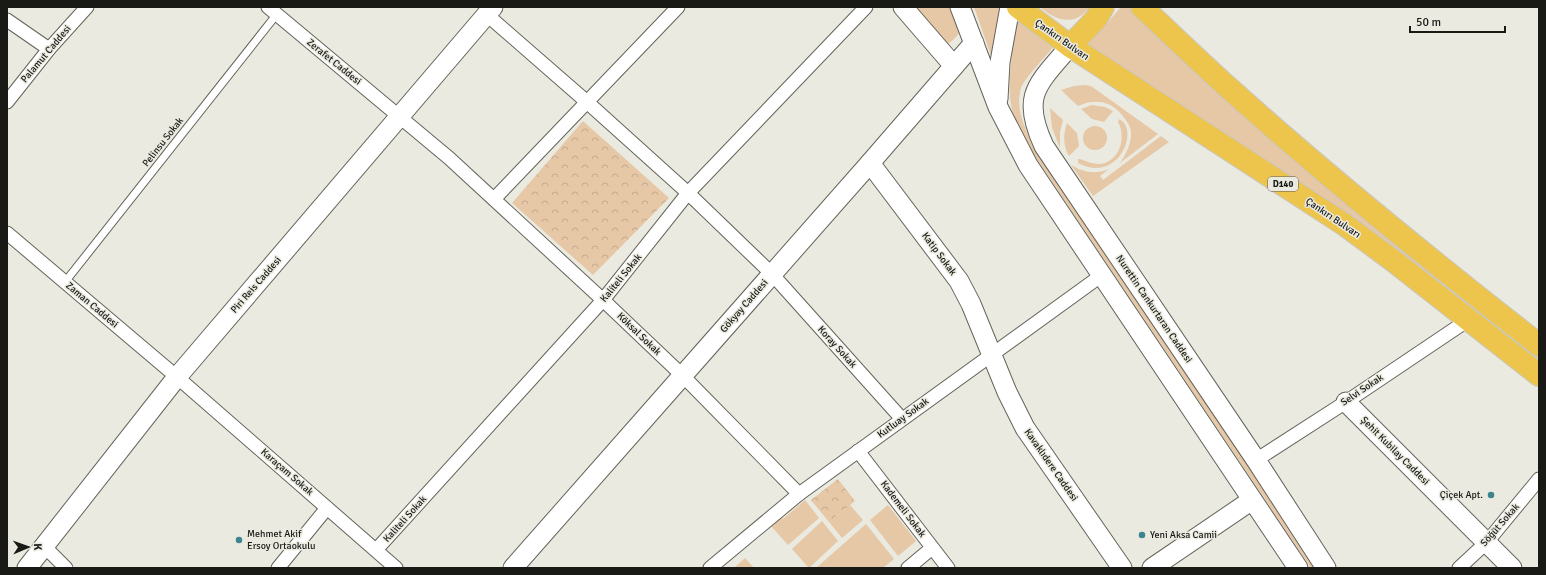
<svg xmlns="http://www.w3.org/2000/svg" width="1546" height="575" font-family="Signika,sans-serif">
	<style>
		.green { fill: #e6c7a6 }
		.park { fill: url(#park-crowns) }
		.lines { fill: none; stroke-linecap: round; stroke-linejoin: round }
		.lane-casing { stroke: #64645b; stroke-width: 9 }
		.street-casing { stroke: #64645b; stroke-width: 15 }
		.secondary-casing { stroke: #64645b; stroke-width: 21 }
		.highway-casing { stroke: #c8c8c7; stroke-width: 24 }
		.lane { stroke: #fff; stroke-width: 7 }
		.street { stroke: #fff; stroke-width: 13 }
		.secondary { stroke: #fff; stroke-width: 19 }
		.highway { stroke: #eec54c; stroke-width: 22 }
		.poi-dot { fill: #3e8490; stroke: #eaeae0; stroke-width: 1.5 }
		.labels { text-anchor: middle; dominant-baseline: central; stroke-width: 3; stroke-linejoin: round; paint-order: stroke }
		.shield { fill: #eaeae0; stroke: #585853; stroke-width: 1 }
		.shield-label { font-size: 9px; font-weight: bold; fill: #191a16 }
		.street-label { font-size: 10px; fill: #191a16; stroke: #eaeae0 }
		.poi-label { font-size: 10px; fill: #191a16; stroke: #eaeae0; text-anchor: start }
	</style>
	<defs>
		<pattern id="park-crowns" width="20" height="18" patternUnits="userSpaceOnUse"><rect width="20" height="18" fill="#e6c7a6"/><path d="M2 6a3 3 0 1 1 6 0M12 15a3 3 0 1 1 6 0" fill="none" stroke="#c5aa8e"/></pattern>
	</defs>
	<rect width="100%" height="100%" fill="#eaeae0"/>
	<g class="green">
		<polygon points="909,7 951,7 961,29 957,36 943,49"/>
		<polygon points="974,7 999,7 1002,9 993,61"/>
		<path d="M1040,7H1090C1075,27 1056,21 1040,7Z"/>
		<polygon points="1121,7 1129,7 1237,107 1516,339 1539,357 1539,363 1358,221 1312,190 1087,46"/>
		<path d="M1016,18L1054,46C1047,55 1024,79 1021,88C1016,105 1022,122 1029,137L1317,568H1311L1053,183C1039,161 1020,138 1013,113C1005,89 1014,43 1016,18Z"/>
		<path d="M1085,85L1091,86L1158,134L1120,163C1126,154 1132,143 1131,131C1130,125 1126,120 1122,115C1110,100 1094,99 1078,106L1061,90L1074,86Z"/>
		<polygon points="1092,105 1105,107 1113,111 1104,122 1092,119 1081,109"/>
		<polygon points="1050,108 1063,120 1060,132 1060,148 1052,128"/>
		<path d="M1119,119C1141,129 1118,185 1078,163V159H1080C1088,162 1097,166 1105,163C1121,157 1126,136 1118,122Z"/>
		<path d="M1067,123L1077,133L1079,146L1069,156C1063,146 1063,134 1067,123Z"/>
		<circle cx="1095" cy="138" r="12"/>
		<path d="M1161,136L1169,142L1093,196L1071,165C1083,172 1094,175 1109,169L1100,176L1103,180Z"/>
		<polygon points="805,500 819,518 788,545 770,525 780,515 783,519"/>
		<polygon points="850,505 863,520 842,538 829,522"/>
		<polygon points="888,505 916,541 898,556 870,520"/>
		<polygon points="822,521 838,541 809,568 792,549"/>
		<polygon points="866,524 894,559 883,568 816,568"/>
		<polygon points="745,558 754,568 734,568"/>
	</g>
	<g class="park">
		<polygon points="583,121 669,198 593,275 512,203"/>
		<polygon points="838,479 855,501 829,522 811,500"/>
	</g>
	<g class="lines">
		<defs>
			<polyline id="lane" points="65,282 277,14"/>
			<g id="street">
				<polyline points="268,7 449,158 603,300 683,376 799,494"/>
				<polyline points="486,14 587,102 688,193 772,274 902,419"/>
				<polyline points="7,20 49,49"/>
				<polyline points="7,102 49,49 87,7"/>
				<polyline points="494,199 678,7"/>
				<polyline points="7,233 177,377 396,568"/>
				<polyline points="858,451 948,568"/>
				<polyline points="1256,460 1346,402 1468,320"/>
				<polyline points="44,546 66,568"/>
				<polyline points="376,550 603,300 688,193 866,7"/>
				<polyline points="278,568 327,508"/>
				<polyline points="710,568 799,494 1102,275"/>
				<polyline points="908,568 932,548"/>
				<polyline points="1459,568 1487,542 1539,479"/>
			</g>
			<g id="secondary">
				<polyline points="903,7 954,66"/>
				<polyline points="960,7 998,107 1028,165 1298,568"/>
				<path d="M1070,46C1038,84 1020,95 1044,146L1256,460L1326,568"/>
				<polyline points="998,99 1000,62 1010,7"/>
				<polyline points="870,163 959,281 971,304 1007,392 1025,428 1122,568"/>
				<polyline points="1346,402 1512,568"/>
				<polyline points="27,568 177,377 493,7"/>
				<polyline points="513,568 870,163 974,43"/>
				<polyline points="1152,568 1252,500"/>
			</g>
			<g id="highway">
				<polyline points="1018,7 1070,46 1345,225 1395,262 1539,375"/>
				<path d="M1142,7C1172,35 1201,63 1231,90C1330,179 1434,263 1539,345"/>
				<polyline points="1070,46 1096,19 1103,7"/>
			</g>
		</defs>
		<use href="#lane" class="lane-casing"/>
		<use href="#street" class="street-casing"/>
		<use href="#secondary" class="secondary-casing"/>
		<use href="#highway" class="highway-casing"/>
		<use href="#lane" class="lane"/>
		<use href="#street" class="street"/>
		<use href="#secondary" class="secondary"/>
		<use href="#highway" class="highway"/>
	</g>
	<g class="poi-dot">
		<circle cx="1491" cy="495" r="4"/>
		<circle cx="1142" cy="535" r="4"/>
		<circle cx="239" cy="540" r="4"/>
	</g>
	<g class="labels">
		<rect class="shield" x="1268" y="177" width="30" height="14" rx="3"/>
		<g class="shield-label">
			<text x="1283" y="184">D140</text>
		</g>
		<g class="street-label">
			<text transform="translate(1062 40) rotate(35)">Çankırı Bulvarı</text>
			<text transform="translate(46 54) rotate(-50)">Palamut Caddesi</text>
			<text transform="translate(334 62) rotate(39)">Zerafet Caddesi</text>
			<text transform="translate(163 142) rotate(-52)">Pelinsu Sokak</text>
			<text transform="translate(1333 218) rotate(34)">Çankırı Bulvarı</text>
			<text transform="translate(939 254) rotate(53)">Katip Sokak</text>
			<text transform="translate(621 278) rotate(-51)">Kaliteli Sokak</text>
			<text transform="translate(256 285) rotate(-49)">Piri Reis Caddesi</text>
			<text transform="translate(92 305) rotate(40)">Zaman Caddesi</text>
			<text transform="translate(744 306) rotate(-49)">Gökyay Caddesi</text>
			<text transform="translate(1154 309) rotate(56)">Nurettin Cankurtaran Caddesi</text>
			<text transform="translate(639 334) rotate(44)">Köksal Sokak</text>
			<text transform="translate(837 347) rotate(48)">Koray Sokak</text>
			<text transform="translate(1362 390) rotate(-34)">Selvi Sokak</text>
			<text transform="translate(903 418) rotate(-36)">Kutluay Sokak</text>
			<text transform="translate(1395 451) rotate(45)">Şehit Kubilay Caddesi</text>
			<text transform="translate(1051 465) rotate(55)">Kavaklıdere Caddesi</text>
			<text transform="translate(287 472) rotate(41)">Karaçam Sokak</text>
			<text transform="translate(903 509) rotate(53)">Kademeli Sokak</text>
			<text transform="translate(405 519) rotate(-48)">Kaliteli Sokak</text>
			<text transform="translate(1500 525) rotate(-49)">Söğüt Sokak</text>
		</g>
		<g class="poi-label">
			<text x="1483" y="495" text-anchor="end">Çiçek Apt.</text>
			<text x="247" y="534">Mehmet Akif<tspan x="247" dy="12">Ersoy Ortaokulu</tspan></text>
			<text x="1150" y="535">Yeni Aksa Camii</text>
		</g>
	</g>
	<rect width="1546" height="575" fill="none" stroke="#191a16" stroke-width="16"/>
	<g transform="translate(28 547) rotate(88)" stroke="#eaeae0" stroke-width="3" paint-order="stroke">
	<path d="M0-3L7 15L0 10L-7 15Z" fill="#191a16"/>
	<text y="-6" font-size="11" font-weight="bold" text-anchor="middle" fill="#191a16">K</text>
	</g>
	<path d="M1410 26v6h95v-6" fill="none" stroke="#191a16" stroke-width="2"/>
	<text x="1416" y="26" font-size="12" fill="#191a16" stroke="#eaeae0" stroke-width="3" paint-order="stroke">50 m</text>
</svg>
